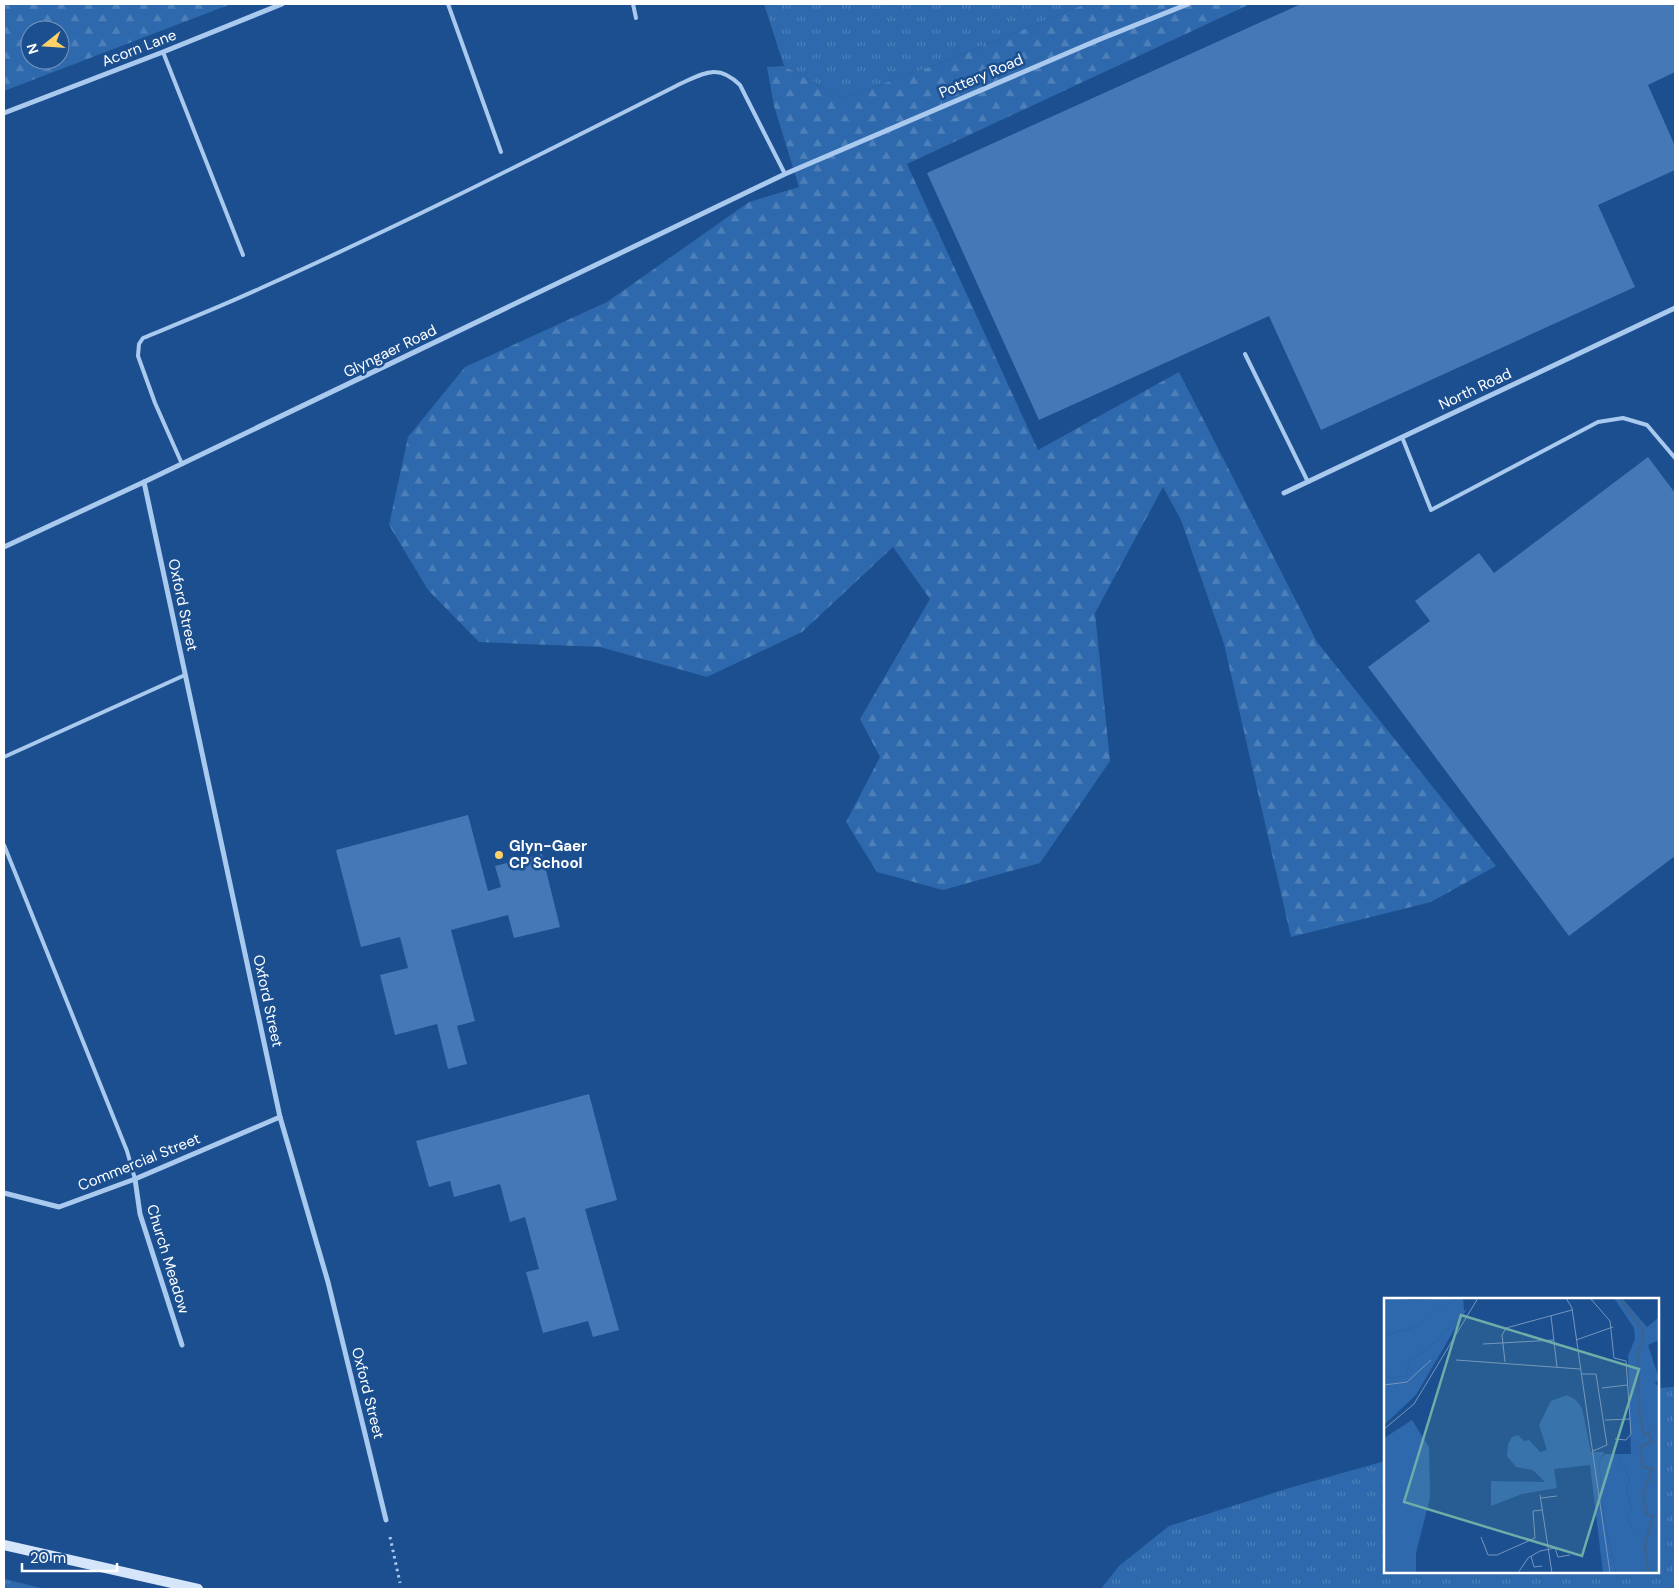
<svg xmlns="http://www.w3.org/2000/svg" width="1679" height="1593" font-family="'DM Sans',sans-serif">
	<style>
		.grass { fill: url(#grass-tufts) }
		.forest { fill: url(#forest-firs); fill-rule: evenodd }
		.building { fill: #4478b7 }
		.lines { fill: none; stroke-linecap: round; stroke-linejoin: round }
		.path { stroke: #a9c9ee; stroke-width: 3; stroke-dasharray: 2.5 4; stroke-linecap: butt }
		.service { stroke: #a9c9ee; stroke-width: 4 }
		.minor { stroke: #a9c9ee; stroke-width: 5 }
		.secondary { stroke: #d6e6fa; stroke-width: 10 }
		.poi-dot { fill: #ffd166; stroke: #1b4f8f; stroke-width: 2 }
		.labels { text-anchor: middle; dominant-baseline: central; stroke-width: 5; stroke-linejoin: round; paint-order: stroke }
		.street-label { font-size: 15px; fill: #fff; stroke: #1b4f8f }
		.poi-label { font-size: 15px; font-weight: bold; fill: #fff; stroke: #1b4f8f; text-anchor: start }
		.inset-river { fill: none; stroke: #3c6290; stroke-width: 2.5 }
		.inset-road { fill: none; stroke: #7695bc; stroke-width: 1 }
		.view { fill: #6fada8; fill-opacity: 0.15; stroke: #6fada8; stroke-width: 2.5 }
		.inset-edge { fill: none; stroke: #fff; stroke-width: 2.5 }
	</style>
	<defs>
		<pattern id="grass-tufts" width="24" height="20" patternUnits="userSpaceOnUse" patternTransform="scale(1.25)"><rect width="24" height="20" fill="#2e69ad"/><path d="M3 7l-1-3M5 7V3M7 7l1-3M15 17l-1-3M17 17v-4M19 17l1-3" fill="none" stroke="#4d80b9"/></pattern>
		<pattern id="forest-firs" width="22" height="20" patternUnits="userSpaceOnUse" patternTransform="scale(1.25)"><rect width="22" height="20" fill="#2e69ad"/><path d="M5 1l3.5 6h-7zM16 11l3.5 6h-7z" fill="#4d80b9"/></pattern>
	</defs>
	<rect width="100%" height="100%" fill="#1b4f8f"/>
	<g class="grass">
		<polygon points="764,4 1085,4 946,61 843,98 784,66"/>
		<polygon points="1675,1387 1675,1589 1101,1589 1119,1566 1169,1526 1289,1488 1385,1461 1385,1572 1658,1572 1658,1388"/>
		<polygon points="4,1579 45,1589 4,1589"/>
	</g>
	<g class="forest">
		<path d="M4,4H231L4,91ZM30,30H60V60H30Z"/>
		<polygon points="1085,4 1250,4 907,164 1038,450 1179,372 1317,642 1496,866 1431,902 1291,937 1224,644 1181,520 1163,487 1095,613 1110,761 1040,863 943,890 877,872 846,822 880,757 860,719 930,599 893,547 802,632 707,677 600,647 479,642 428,590 389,525 408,437 465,367 607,302 749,202 799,187 774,106 767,67 784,66 843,98 946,61"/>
	</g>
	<g class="building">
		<polygon points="1301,4 1675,4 1675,72 1648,85 1675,146 1675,170 1598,205 1635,287 1321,430 1269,316 1039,420 927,173"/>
		<polygon points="1648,457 1675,493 1675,856 1569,936 1368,667 1430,621 1415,601 1479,553 1494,573"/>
		<polygon points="468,815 488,891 501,887 495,866 542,854 560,927 514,938 508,915 451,930 475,1021 457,1026 467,1064 448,1069 437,1024 395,1035 380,975 408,968 400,937 361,947 336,850"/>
		<polygon points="589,1094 617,1200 585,1209 619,1330 593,1337 588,1321 543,1333 526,1272 539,1269 525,1217 510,1222 500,1184 454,1197 450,1181 429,1187 416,1141"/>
	</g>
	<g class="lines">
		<polyline class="path" points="390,1537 400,1583"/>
		<g class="service">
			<polyline points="448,4 501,152"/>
			<polyline points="633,4 636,18"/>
			<polyline points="163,52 243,255"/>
			<polyline points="1245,354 1308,482"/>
			<polyline points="1402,437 1431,510 1598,422 1623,418 1647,425 1675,458"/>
			<path d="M182,464L155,403L138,356L139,344L143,338C182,322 222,306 261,288C404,224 543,153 682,83C706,72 719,64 740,85L785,174"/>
			<polyline points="4,757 185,675"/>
			<polyline points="4,845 127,1151 135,1179"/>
		</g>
		<g class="minor">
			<polyline points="4,113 163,52 282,4"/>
			<polyline points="144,482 280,1117 328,1282 386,1520"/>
			<polyline points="1284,493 1675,308"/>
			<polyline points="4,547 144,482 785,174 1098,40 1188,4"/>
			<polyline points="135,1179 140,1214 182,1345"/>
			<polyline points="4,1193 59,1207 135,1179 280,1117"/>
		</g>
		<polyline class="secondary" points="4,1545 198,1589"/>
	</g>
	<circle class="poi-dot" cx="499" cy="855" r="5"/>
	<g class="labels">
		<g class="street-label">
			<text transform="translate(139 48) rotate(-21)">Acorn Lane</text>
			<text transform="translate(981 76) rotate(-23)">Pottery Road</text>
			<text transform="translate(390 351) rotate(-26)">Glyngaer Road</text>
			<text transform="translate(1475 389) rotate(-25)">North Road</text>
			<text transform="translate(183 605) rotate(78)">Oxford Street</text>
			<text transform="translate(268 1001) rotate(78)">Oxford Street</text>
			<text transform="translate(139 1162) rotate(-22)">Commercial Street</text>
			<text transform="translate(168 1259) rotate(73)">Church Meadow</text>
			<text transform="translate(368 1393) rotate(76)">Oxford Street</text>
		</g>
		<g class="poi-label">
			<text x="509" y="846">Glyn-Gaer<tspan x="509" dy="17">CP School</tspan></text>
		</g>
	</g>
	<g transform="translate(1384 1298)">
		<rect width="275" height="275" fill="#1b4f8f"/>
		<path d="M74,0H79L80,13L83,11L73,27L70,24L54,42L25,64L22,78L4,80L0,75V38L34,28L47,15ZM28,122L45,149L46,200L32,255V275H0V140ZM221,156H234L246,183L242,191L248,211L243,222L250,234V275H232L219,215L215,162Z" fill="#2e69ad"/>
		<path d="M0,0L31,2L74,0L48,15L34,28L0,38ZM230,0H238L263,29L274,20L275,23V42L264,47L275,81L271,85L275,90V275H250V234L243,222L248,211L242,191L246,183L234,156H247L244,58L251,41L250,30ZM70,24L73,27L32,97L0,127V75L4,80L22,78L25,64L54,42ZM183,97L192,102L198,110L207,154H221L215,162L219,215L232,275H219L206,167L170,171L173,190L138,196L107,208V183L161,184L149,172L132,169L123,158L124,146L128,139L134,137L140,143L145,142L156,154L163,152L155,127L167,103Z" fill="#2e69ad"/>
		<path class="inset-river" d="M235,0L259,32V42L254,53L255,113L260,137L264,134L268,144L256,149L259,169L268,171L259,196L263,216L269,219L261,246L264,275"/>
		<path class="inset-road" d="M182,0L188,10L226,275M206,0L226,23L230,60L242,63L247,136L242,142L231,141M167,18L173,69M192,42L229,29M99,46L170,42M72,62L196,71M121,64L118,37L122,30L188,12M197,76H212L223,147L209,153M0,87L23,84L47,62M218,90L243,87M221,122L246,121M0,131L30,106L94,0M156,197L168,275M157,200L173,198M97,239L104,257H113L151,240L149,213L158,212M147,258L150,269L158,268M134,275L144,260L156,253L171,250L174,259L186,257"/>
		<path class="view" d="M77,17L255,71L198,258L20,204Z"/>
		<rect width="275" height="275" class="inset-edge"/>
	</g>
	<rect width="1679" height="1593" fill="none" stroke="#ffffff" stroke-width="10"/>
	<g transform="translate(45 45) rotate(253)"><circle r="24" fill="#1b4f8f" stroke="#7695bc"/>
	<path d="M0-4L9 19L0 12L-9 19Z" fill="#ffd166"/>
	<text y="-8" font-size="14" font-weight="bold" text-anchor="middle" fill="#ffffff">N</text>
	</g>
	<path d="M22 1563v8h95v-8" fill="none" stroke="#ffffff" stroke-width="2.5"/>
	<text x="30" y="1563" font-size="15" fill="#ffffff" stroke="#1b4f8f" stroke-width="4" paint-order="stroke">20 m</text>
</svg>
